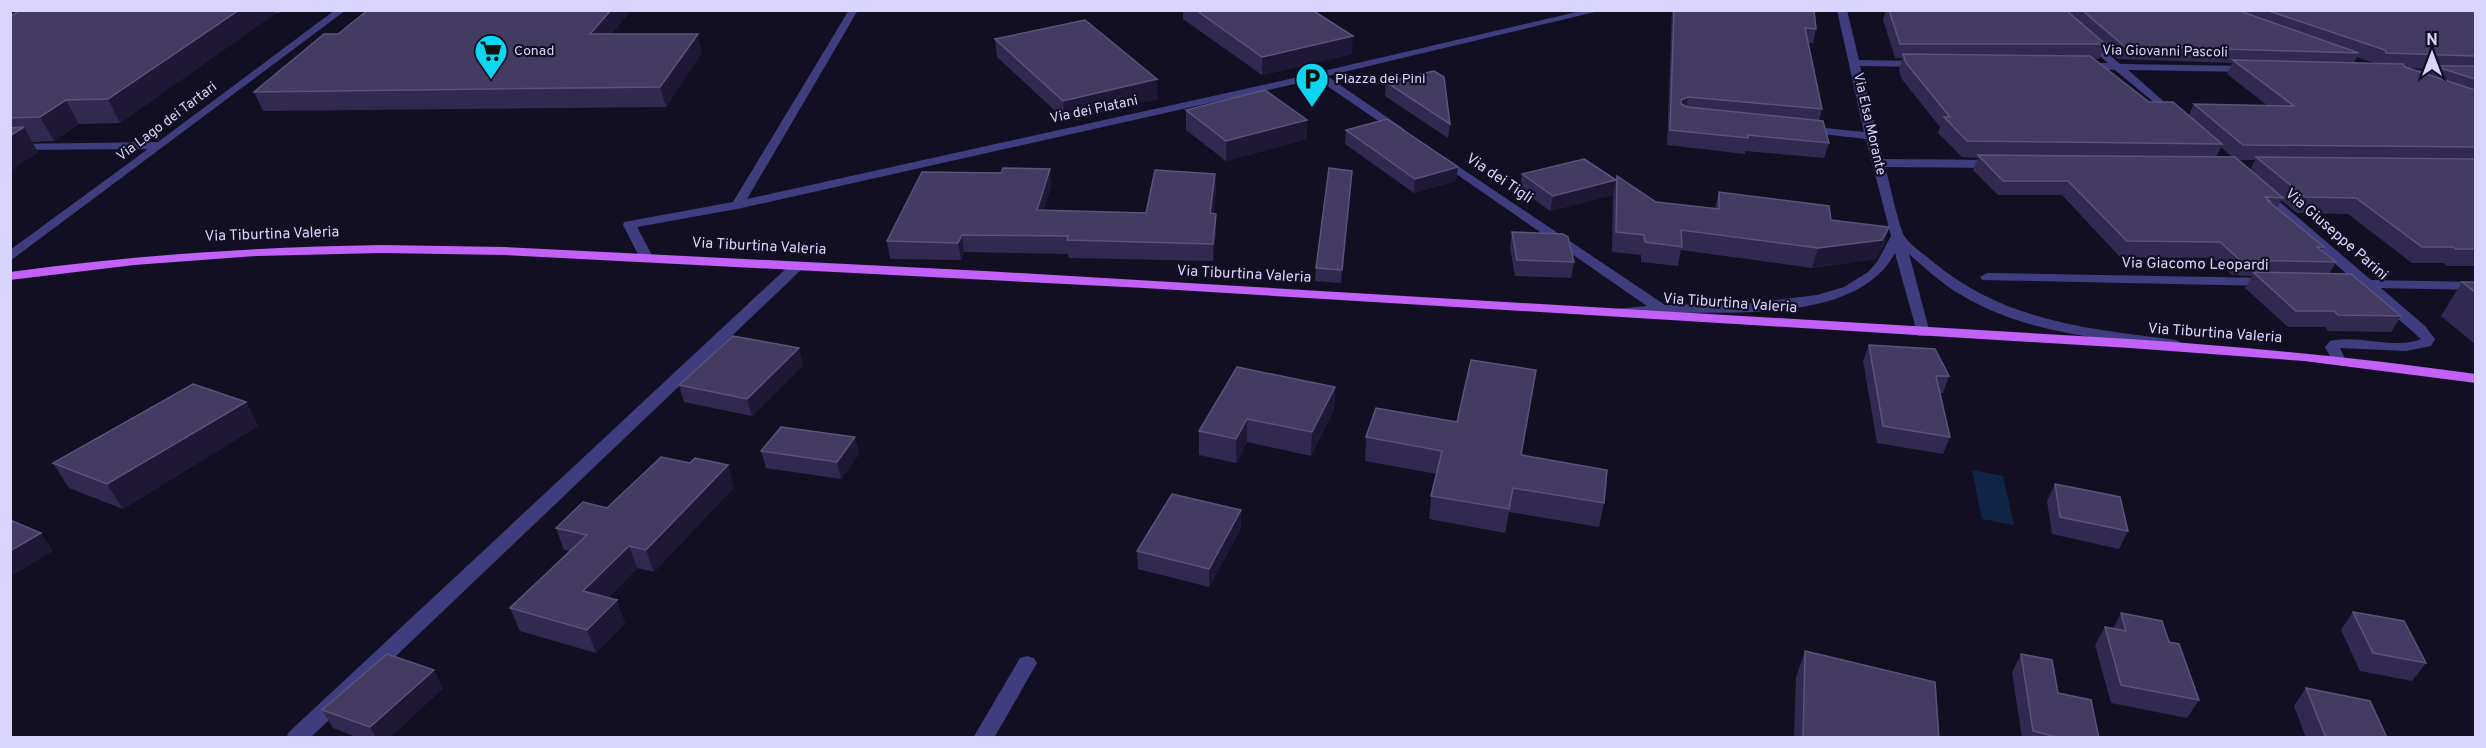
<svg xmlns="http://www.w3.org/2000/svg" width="2486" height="748" font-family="Overpass,sans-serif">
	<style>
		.water { fill: #102446 }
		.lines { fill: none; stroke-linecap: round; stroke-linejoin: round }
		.minor { fill: #403d7f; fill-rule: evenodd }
		.major { fill: #c161f7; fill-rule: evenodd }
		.wall { fill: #322950; fill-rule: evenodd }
		.shaded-wall { fill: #1e1736 }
		.building { fill: #443b63; stroke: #5b537b; stroke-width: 1.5 }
		.labels { text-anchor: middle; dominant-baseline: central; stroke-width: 4.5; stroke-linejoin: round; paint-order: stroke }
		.far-poi-label { font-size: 14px; fill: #d9d4fd; stroke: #130f23; text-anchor: start }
		.far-street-label { font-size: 14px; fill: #d9d4fd; stroke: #130f23 }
		.street-label { font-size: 15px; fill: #d9d4fd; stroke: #130f23 }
	</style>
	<rect width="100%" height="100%" fill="#130f23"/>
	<polygon class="water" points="1972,470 2003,476 2014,525 1982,519"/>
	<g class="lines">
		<g class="minor">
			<polygon points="335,10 346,10 10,261 10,250 148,149 10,150 10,144 158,142"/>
			<polygon points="849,10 858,10 747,199 1272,83 1585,10 1603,10 1327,76 1404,129 1404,133 1396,133 1317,79 737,209 637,227 653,257 651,260 641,260 623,225 624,222 733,202"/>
			<path d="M1837,10H1847L1859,60L1921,61L1926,64L1921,67L1860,66L1883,159L1996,160L2002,164L1996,168L1885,167C1889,180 1899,229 1905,237C1911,246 1924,254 1932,261C2005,322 2086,328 2176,340L2183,344L2181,347L2176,348C2104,339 2027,334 1963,296C1943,285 1926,269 1909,254L1930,333L1928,336H1918L1895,253C1859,320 1744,312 1679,313C1660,314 1631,319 1614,315L1612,312L1614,309L1647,306L1436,160L1442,156L1446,158L1665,305L1751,303L1817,295L1844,287L1868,272L1877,262L1891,236L1866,139L1805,132L1799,129L1805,126L1864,132Z"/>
			<polygon points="2083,38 2091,38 2120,64 2248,66 2253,69 2248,72 2128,70 2177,113 2177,117 2173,118 2115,70 2079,68 2079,64 2083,63 2108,63 2083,42"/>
			<polygon points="2404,70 2476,72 2476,78 2400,75 2399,73"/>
			<path d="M2263,190L2267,191L2371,280L2476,282V290L2381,288L2425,326L2435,339L2431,346L2406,351L2340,348L2346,361L2344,364H2334L2325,347L2330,341C2358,334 2396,350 2421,339L2259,197V191Z"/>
			<polygon points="797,262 804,266 802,269 310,738 286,738 289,732 792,263"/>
			<polygon points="1987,273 2269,278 2276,282 2269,286 1982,280 1980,277"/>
			<polygon points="1027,656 1034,658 1037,663 994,738 973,738 1020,658"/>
		</g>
		<path class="major" d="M381,245L505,247L985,271L2130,339C2246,347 2361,358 2476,374V383L2304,361L2130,348L1144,288L505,255L381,253L257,256L134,265L10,280V272C134,255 257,247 381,245Z"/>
	</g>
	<g class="wall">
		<polygon points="21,10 283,10 279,13 276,13 120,123 79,124 54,141 32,142 38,152 10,171 10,16"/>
		<polygon points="631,10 611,34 702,52 666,107 263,111 254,92 338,34"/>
		<polygon points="1183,10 1312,10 1352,54 1262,75 1183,19"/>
		<polygon points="1672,10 1814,10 1816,29 1813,43 1808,43 1822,109 1819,121 1829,143 1824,158 1745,151 1745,154 1667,145"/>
		<path d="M1886,10H2475V266H2447L2443,263H2412L2348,214L2297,213L2281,200L2277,208L2324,247L2322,250L2336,262L2329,274L2401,316L2391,332L2328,331L2325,327H2288L2245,288L2252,276L2232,275L2213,258L2120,257L2062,195H1998L1973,170L1978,158L1962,157L1938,133L1940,127L1901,78L1899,69L1902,58H1895L1883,20ZM2104,47L2118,59L2232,63L2227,74L2268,106L2194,104L2189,115L2149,102L2094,59H2099ZM2357,57L2377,64L2354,63ZM2407,68L2432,69L2428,75ZM2221,147L2232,157H2216ZM2238,160H2255L2250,170Z"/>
		<polygon points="995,39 1158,99 1065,120 997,57"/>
		<polygon points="1386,82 1450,124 1448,138 1385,96"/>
		<polygon points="1186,110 1307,120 1307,139 1226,161 1186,130"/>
		<polygon points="1346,130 1458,167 1456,181 1414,193 1345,144"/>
		<polygon points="1215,174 1216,191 1213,214 1216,214 1216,231 1213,261 1069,258 1068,254 964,252 961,260 890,259 887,241 1051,185 1044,210 1146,213"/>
		<polygon points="1522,174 1616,180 1613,195 1550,211 1520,189"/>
		<polygon points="1617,176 1656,202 1715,208 1719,192 1831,220 1889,227 1883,247 1876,259 1812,268 1681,250 1678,266 1641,262 1641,255 1612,252 1613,195"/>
		<polygon points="1351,183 1341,283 1315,281 1316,268"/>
		<polygon points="1512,232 1574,262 1571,278 1515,276 1510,247"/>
		<polygon points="2462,282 2475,282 2475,344 2441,316"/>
		<polygon points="1869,345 1949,376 1943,393 1940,393 1950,437 1943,454 1877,443 1863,361"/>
		<polygon points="803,365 752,416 684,402 679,385"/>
		<polygon points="1335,387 1334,410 1311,456 1247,442 1236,463 1199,455 1199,431"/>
		<polygon points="1532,393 1521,455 1604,503 1599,527 1509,512 1505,533 1429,519 1431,496 1437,474 1365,461 1366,437 1457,422"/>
		<polygon points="246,402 258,426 123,509 69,488 53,463"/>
		<polygon points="855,437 859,454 841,479 766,468 761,451"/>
		<polygon points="2055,484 2128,531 2119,549 2052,534 2047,501"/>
		<polygon points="734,487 654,572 637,568 608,598 625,623 596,653 520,631 510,608 570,551 564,550 556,528"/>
		<polygon points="1241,528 1209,587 1138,569 1137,551"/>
		<polygon points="2353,612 2426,663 2412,681 2360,671 2341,630"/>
		<polygon points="2121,613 2169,642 2199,700 2187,718 2111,703 2095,645 2105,627 2113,629"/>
		<polygon points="1805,651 1939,738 1794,738 1796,677"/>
		<polygon points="2021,654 2058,693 2099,738 2022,738 2012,672"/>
		<polygon points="443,688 389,738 359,738 333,728 322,710"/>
		<polygon points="2306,688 2387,738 2306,738 2294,706"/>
	</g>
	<g class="shaded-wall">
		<polygon points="239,10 274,10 276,13 120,123 108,99"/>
		<polygon points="611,10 631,10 595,52 590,34"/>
		<polygon points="698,34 702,52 666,107 660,87"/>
		<polygon points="1353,36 1352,54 1262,75 1262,57"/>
		<polygon points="1157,79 1158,99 1065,120 1063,101"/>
		<polygon points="1688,97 1685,112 1678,115 1681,100"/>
		<polygon points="66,100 79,124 54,141 40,117"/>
		<polygon points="1307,120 1307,139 1226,161 1226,141"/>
		<polygon points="24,127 38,152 10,171 10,136"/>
		<polygon points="1458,167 1456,181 1414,193 1415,179"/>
		<polygon points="1050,169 1051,185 1039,228 1037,210"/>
		<polygon points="1352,171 1351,183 1341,283 1342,270"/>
		<polygon points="1215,174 1216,191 1211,231 1210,213"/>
		<polygon points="1616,180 1613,195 1550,211 1553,196"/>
		<polygon points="1216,214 1216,231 1213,261 1213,244"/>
		<polygon points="1889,227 1883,247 1876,259 1812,268 1818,248"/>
		<polygon points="962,235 964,252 961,260 958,243"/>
		<polygon points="799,348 803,365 752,416 747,399"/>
		<polygon points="1335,387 1334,410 1311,456 1312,432"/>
		<polygon points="246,402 258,426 123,509 107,484"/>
		<polygon points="1247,419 1247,442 1236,463 1236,439"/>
		<polygon points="855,437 859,454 841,479 837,462"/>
		<polygon points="728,465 734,487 654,572 646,550"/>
		<polygon points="1241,510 1241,528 1209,587 1209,569"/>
		<polygon points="41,533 53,551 10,577 10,551"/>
		<polygon points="629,546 637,568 592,614 583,591"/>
		<polygon points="617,600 625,623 596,653 587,630"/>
		<polygon points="434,670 443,688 389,738 376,738 370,727"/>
	</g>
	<g class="building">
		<polygon points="21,10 239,10 108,99 66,100 40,117 10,118 10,16"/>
		<polygon points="368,10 611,10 590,34 698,34 660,87 254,92 324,34 338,34"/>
		<polygon points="1196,10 1312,10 1353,36 1262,57"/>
		<polygon points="1674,10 1814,10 1816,29 1805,28 1822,109 1688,97 1681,100 1681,104 1688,107 1823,121 1829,143 1748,135 1748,138 1670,130"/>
		<polygon points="1889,10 2066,10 2105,44 1900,44"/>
		<polygon points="2082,10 2237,10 2359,53 2124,46"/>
		<polygon points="2266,10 2475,10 2475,56 2386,53 2385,50"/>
		<polygon points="1085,20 1157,79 1063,101 995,39"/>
		<polygon points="1903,54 2090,56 2149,102 2173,102 2222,144 1967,141 1944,117 1950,117 1906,63"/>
		<polygon points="2233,60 2403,64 2405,67 2475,90 2475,147 2243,145 2194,104 2294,106"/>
		<polygon points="2434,66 2475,66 2475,79"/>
		<polygon points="1434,71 1444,77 1450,124 1386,82"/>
		<polygon points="1265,90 1307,120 1226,141 1186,110"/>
		<polygon points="1387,119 1458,167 1415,179 1346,130"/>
		<polygon points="24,127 10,136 10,128"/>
		<polygon points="1978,155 2235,157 2283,198 2265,197 2270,201 2268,201 2324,247 2317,247 2336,262 2240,260 2220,242 2127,241 2068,181 2003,181"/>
		<polygon points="2256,157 2475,159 2475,249 2456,249 2453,247 2422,247 2356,198 2305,197"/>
		<polygon points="1584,159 1616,180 1553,196 1522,174"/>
		<polygon points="1003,168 1050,169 1037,210 1146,213 1155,170 1215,174 1210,213 1216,214 1213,244 1067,240 1068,236 962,235 958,243 887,241 922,172 1001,173"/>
		<polygon points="1329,168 1352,171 1342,270 1316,268"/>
		<polygon points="1617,176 1656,202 1719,209 1719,192 1829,206 1831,220 1889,227 1882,240 1818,248 1681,230 1682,247 1645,242 1644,235 1616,232"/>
		<polygon points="1512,232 1563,234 1568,237 1574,262 1517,260"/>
		<polygon points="2253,272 2351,274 2401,316 2338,315 2334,311 2296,311"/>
		<polygon points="2462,282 2475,282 2475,292"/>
		<polygon points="733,336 799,348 747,399 679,385"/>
		<polygon points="1869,345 1935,349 1949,376 1936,376 1950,437 1883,426"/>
		<polygon points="1471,360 1536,370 1521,455 1607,470 1604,503 1513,488 1509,509 1431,496 1442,451 1366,437 1376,408 1457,422"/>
		<polygon points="1237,367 1335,387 1312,432 1247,419 1236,439 1199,431"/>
		<polygon points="193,384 246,402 107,484 53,463"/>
		<polygon points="781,427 855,437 837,462 761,451"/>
		<polygon points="661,457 690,463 695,458 728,465 646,550 629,546 583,591 617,600 587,630 510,608 587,535 556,528 583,502 607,508"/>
		<polygon points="2055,484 2120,497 2128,531 2060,517"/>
		<polygon points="1172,494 1241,510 1209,569 1137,551"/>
		<polygon points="10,520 41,533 10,551"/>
		<polygon points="2353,612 2404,621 2426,663 2373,653"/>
		<polygon points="2121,613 2162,621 2169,642 2179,644 2199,700 2121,685 2105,627 2126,631"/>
		<polygon points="1805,651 1935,682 1939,738 1803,738"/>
		<polygon points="387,654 434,670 370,727 322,710"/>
		<polygon points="2021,654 2052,660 2058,693 2091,700 2099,738 2060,738 2033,731"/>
		<polygon points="2306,688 2370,701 2387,738 2326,738"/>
	</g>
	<defs>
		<symbol id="supermarket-pin" viewBox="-11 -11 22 30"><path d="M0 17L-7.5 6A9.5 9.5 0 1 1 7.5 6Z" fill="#0dd6f0" stroke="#130f23"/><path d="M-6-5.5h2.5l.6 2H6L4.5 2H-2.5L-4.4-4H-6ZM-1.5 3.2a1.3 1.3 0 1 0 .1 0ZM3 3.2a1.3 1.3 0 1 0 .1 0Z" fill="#111"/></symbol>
		<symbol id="parking-pin" viewBox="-11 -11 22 30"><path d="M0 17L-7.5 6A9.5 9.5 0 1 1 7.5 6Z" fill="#0dd6f0" stroke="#130f23"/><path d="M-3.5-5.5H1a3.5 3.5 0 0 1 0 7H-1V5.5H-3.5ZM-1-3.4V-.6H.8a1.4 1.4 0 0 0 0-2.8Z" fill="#111"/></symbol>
	</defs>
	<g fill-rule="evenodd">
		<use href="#supermarket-pin" x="472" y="32" width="38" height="52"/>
		<use href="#parking-pin" x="1293" y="60" width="38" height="52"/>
	</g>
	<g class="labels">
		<g class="far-poi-label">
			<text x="514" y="51">Conad</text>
			<text x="1335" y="79">Piazza dei Pini</text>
		</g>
		<g class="far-street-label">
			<text transform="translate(2165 52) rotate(1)">Via Giovanni Pascoli</text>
			<text transform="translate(1094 110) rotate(-12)">Via dei Platani</text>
			<text transform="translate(167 122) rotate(-37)">Via Lago dei Tartari</text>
			<text transform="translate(1869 124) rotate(77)">Via Elsa Morante</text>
		</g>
		<g class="street-label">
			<text transform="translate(1499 179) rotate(34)">Via dei Tigli</text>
			<text transform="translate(272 235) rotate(-2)">Via Tiburtina Valeria</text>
			<text transform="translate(2336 235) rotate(41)">Via Giuseppe Parini</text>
			<text transform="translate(759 247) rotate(3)">Via Tiburtina Valeria</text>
			<text transform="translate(2195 265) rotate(1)">Via Giacomo Leopardi</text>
			<text transform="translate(1244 275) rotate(3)">Via Tiburtina Valeria</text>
			<text transform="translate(1730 304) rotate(4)">Via Tiburtina Valeria</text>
			<text transform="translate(2215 334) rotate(4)">Via Tiburtina Valeria</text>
		</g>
	</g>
	<rect width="2486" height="748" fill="none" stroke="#d9d4fd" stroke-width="24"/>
	<g transform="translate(2432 54)" stroke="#130f23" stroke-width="4.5" paint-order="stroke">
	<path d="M0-4.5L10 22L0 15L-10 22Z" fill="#d9d4fd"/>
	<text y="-9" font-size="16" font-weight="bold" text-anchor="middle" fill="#d9d4fd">N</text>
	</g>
</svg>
